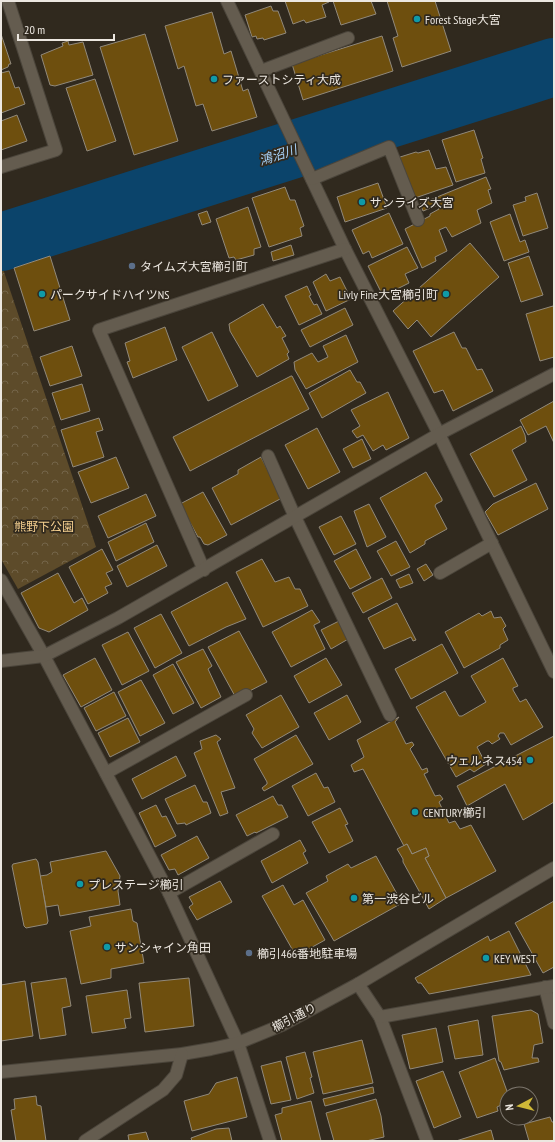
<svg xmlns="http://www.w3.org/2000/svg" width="555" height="1142" font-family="'PT Sans Narrow','Noto Sans JP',sans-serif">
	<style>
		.park { fill: url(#park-crowns) }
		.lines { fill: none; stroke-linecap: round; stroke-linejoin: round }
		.river { stroke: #0b446b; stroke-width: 58 }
		.building { fill: #6e4f0e; stroke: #91897b }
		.minor-casing { stroke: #4b453b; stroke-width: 14 }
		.minor { stroke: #645c4f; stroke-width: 12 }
		.culture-dot { fill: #0f9aa8; stroke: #30291e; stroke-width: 1.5 }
		.service-dot { fill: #5c6f8a; stroke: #30291e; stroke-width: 1.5 }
		.labels { text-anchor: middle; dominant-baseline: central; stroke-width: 3.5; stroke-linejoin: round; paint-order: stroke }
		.poi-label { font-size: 12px; fill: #ece7e0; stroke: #30291e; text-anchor: start }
		.park-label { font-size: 12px; fill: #f7d190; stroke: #30291e }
		.street-label { font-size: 12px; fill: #ece7e0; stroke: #30291e }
		.water-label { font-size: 13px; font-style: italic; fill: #a8d3f9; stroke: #30291e }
	</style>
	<defs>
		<pattern id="park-crowns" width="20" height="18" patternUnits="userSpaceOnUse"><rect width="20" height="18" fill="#5d4b2a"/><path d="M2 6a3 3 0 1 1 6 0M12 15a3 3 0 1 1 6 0" fill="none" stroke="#746549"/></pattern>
	</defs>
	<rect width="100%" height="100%" fill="#30291e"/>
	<polygon class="park" points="1,263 96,547 18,589 1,559"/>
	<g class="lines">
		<polyline class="river" points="1,242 554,67"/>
	</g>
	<g class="building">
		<polygon points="285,1 328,1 329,2 322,5 326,17 306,23 304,20 293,24"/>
		<polygon points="333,1 371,1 376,14 341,25"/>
		<polygon points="387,1 435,1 451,51 402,67 393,38 398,36"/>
		<polygon points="271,6 273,11 278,11 286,33 264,40 263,38 257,39 256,36 252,37 245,15"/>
		<polygon points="212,12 224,54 231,51 243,91 248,89 257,117 212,131 203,104 196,106 184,66 178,69 165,26"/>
		<polygon points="1,34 11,64 9,64 8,67 1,70"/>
		<polygon points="145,34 178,141 134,155 100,47"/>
		<polygon points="382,36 393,71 303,100 292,64"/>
		<polygon points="68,41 69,45 83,42 93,75 55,86 50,85 41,55 63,46 62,43"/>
		<polygon points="9,71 15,88 19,87 25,104 1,113 1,73"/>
		<polygon points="95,79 116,141 87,151 66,88"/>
		<polygon points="17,115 27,141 1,150 1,121"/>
		<polygon points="474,130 483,158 481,159 485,173 456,182 442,140"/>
		<polygon points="429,150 436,169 446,167 453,185 412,199 397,158 416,152 418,153"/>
		<polygon points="486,177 491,189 488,190 492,203 477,210 481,223 452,237 446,227 439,230 447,251 435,257 436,261 422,268 405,229 430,216 430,214 439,209 438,205 423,211 420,204"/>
		<polygon points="378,183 387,208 345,222 337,197"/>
		<polygon points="285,187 290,200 295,200 304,226 300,228 302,236 269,247 252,198"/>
		<polygon points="537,193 548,228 523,236 513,205 526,201 525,197"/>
		<polygon points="248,207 261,247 254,249 254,255 236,260 234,257 229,258 216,219"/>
		<polygon points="207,211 211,222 202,225 198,214"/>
		<polygon points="389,213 403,244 372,258 369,251 363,254 352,230"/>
		<polygon points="510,214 520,242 525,240 529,252 504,261 490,222"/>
		<polygon points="470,243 499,277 431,337 417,320 408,329 393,311"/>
		<polygon points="291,245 294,255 273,261 271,252"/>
		<polygon points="407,247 418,268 405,274 409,283 383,296 368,266"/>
		<polygon points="50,256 70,320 34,331 14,268"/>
		<polygon points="529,256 543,295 521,302 508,263"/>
		<polygon points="326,274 330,281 340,277 351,299 326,311 313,282"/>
		<polygon points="307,286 311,295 309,296 314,305 317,304 322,314 299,325 285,296"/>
		<polygon points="263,304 277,328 280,326 286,336 282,338 289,352 287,354 289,359 257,377 230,331 229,324"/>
		<polygon points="553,306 554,309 554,357 540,361 526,314"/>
		<polygon points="345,308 353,325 310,347 301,330"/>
		<polygon points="165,327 177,360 133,378 127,362 130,361 125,343"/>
		<polygon points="212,332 238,386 208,401 182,347"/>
		<polygon points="454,332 462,348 466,348 477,370 482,369 493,391 453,411 443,390 434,393 413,351"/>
		<polygon points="346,335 358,362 306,389 295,370 294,362 312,353 318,362 328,357 323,346"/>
		<polygon points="72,346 82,376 50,386 40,357"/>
		<polygon points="350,370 357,382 360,382 366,393 322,418 309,393"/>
		<polygon points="291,376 292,376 309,409 190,471 173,437"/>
		<polygon points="82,384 90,411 61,420 52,393"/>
		<polygon points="388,392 409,438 386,450 383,445 373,451 363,435 357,438 352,431 360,426 351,410"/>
		<polygon points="554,401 554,443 546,426 528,435 520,420"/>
		<polygon points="99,418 103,430 96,432 104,457 73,467 61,430"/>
		<polygon points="521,426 525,435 526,442 512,450 527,480 494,497 470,454"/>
		<polygon points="317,428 340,472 308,489 285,445"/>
		<polygon points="362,439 371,459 353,468 343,449"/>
		<polygon points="116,457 129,488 91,503 78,472"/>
		<polygon points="261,457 282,498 231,525 212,488 238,474 238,470"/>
		<polygon points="426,472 442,499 442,501 436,504 435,506 447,529 425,541 425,544 410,553 380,498"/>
		<polygon points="536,483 548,509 498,535 485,512 493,504"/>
		<polygon points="203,492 227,535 208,545 204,544 200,537 198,537 180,504"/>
		<polygon points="146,494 156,516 108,538 98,516"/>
		<polygon points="369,504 386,537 367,547 354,511"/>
		<polygon points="341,516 356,544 334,555 319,527"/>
		<polygon points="146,523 154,542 116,561 108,542"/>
		<polygon points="396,541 410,567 391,576 377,551"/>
		<polygon points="157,545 167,566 127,587 117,566"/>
		<polygon points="102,549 113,570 106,573 112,584 105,587 108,593 88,604 69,567"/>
		<polygon points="356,549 371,578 350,589 334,561"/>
		<polygon points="262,559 275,582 289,577 295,589 300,589 308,606 263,627 236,572"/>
		<polygon points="426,564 433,575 424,581 417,569"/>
		<polygon points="58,573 74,603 82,598 88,610 49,632 39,628 21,593"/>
		<polygon points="409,574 413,583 400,588 396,580"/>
		<polygon points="382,578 392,598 363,613 352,593"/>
		<polygon points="227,582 246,619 226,627 189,646 171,612"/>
		<polygon points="397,603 416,640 413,641 411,637 384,649 368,618"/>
		<polygon points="312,610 320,622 314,625 314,626 325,649 291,667 272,632"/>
		<polygon points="491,611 494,618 501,617 506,626 503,629 508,640 500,645 500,648 464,668 445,632 479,613 482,616"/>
		<polygon points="161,614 182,653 155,668 134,628"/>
		<polygon points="341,620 350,638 331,649 321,630"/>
		<polygon points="239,631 267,682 236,698 208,647"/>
		<polygon points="128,632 149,671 122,685 102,645"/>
		<polygon points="442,644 458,673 411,699 395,669"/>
		<polygon points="203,649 212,666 208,669 221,697 201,708 176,662"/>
		<polygon points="95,658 112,690 81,707 63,675"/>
		<polygon points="326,658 342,685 309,703 294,676"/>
		<polygon points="503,658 518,686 513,688 513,690 520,702 526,699 543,727 511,745 504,733 500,733 498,736 500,739 492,744 489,741 487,741 477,747 486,764 474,772 470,769 456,777 416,707 445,691 459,716 462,716 486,702 471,676"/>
		<polygon points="173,664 194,703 173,714 153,675"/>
		<polygon points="141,680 165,723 140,736 118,692"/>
		<polygon points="114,692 126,716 96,731 84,708"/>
		<polygon points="281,695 299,727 262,748 252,733 254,729 246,715"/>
		<polygon points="347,695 361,722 329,740 314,713"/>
		<polygon points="399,717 395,722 406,744 412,742 414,745 410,749 422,770 427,768 428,772 424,774 435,796 440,795 443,799 439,802 449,823 455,821 460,829 471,825 496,871 446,898 425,858 429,856 426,848 412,854 407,844 404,846 363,769 354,772 351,765 364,757 357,740"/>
		<polygon points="128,718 140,742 110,757 98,733"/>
		<polygon points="216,735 221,739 217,742 235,788 221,792 228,813 220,816 194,753 202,749 200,741"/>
		<polygon points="296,735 313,764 264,791 262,788 267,784 267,782 254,759"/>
		<polygon points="554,736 554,802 523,820 505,784 467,806 457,786"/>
		<polygon points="176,756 186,776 142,799 132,779"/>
		<polygon points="316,773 324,788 328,787 335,802 308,816 292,786"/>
		<polygon points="195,785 203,802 207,802 211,813 186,825 185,823 177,824 165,799"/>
		<polygon points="273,796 278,805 282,805 288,817 256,833 255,832 247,836 236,815"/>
		<polygon points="156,805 162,817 166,816 176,836 155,847 139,813"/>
		<polygon points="340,808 348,824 345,825 353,841 329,853 312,822"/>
		<polygon points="197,836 209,858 178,875 175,869 169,870 161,855"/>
		<polygon points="300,840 306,851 303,853 308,863 272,883 261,861"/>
		<polygon points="407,844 412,854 426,848 429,856 425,858 446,898 429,909 403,862 403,859 397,849"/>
		<polygon points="106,851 120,876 118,891 120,905 60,916 58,905 46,907 40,876 47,875 52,872 50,862"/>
		<polygon points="376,856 402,903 334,941 306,893 328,881 326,876 348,864 351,868"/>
		<polygon points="36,859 38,862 48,921 47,924 26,928 24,926 12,866 13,864"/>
		<polygon points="220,881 232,902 197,920 189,907 193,904 189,897"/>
		<polygon points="283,885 294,905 303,900 325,940 296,956 262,896"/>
		<polygon points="554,901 554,967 543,973 515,923"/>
		<polygon points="131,909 133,921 137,923 144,963 111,969 111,978 81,984 70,931 91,926 89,917"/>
		<polygon points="509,931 531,975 429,994 421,983 418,983 415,978 488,936 490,941"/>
		<polygon points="66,978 71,1006 62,1008 66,1035 40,1039 31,983"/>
		<polygon points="189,978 194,1026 145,1032 139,983"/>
		<polygon points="25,981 33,1036 1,1041 1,985"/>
		<polygon points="127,990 131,1018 124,1019 126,1028 92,1033 86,996"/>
		<polygon points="531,1010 538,1014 543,1043 534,1045 532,1058 538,1058 539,1062 504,1070 501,1062 499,1061 492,1016"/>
		<polygon points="478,1020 483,1055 455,1059 448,1026"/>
		<polygon points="436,1028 443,1062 410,1069 402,1035"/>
		<polygon points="362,1040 373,1083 323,1094 313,1052"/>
		<polygon points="305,1052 312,1077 310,1078 314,1093 297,1099 286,1057"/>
		<polygon points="495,1058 508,1094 507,1094 507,1102 497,1107 498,1111 477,1118 459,1072"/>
		<polygon points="281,1061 291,1100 271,1104 261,1066"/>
		<polygon points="443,1071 461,1117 434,1128 416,1081"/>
		<polygon points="237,1077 247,1117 192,1131 184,1101 209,1094 216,1083"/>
		<polygon points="373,1087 374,1093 325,1106 323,1099"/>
		<polygon points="36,1096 37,1105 41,1106 46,1141 16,1141 11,1110 15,1109 14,1099"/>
		<polygon points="376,1099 381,1116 384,1137 366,1141 334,1141 326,1113"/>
		<polygon points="311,1101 321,1141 282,1141 275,1115 282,1113 282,1108"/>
		<polygon points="550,1117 552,1122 554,1122 554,1141 529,1141 524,1124"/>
		<polygon points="229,1128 232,1141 192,1141 191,1138 216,1129"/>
		<polygon points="491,1130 494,1141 456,1141"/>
		<polygon points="146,1132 149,1141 129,1141 128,1135"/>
	</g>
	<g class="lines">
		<defs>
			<g id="minor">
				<polyline points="227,1 345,249 439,434 554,672"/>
				<polyline points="261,71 348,38"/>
				<polyline points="1,167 56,150 8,1"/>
				<polyline points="312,179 389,147 418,220"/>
				<polyline points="268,456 295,517 390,715"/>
				<polyline points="204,570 99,330 345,249"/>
				<polyline points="440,573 492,543"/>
				<polyline points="1,580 44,656 169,893 238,1043 270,1141"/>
				<polyline points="1,661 44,656 118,618 439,434 554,374"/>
				<polyline points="106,773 246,695"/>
				<polyline points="169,893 273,834"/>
				<polyline points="358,984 380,1017 427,1141"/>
				<polyline points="545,987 554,1023"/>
				<polyline points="380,1017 554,986"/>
				<polyline points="1,1072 182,1054 211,1049 238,1043 282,1025 358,984 554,868"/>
				<polyline points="85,1141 163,1090 176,1075 182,1054"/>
			</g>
		</defs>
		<use href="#minor" class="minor-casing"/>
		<use href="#minor" class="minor"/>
	</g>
	<g class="culture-dot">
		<circle cx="417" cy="19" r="4"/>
		<circle cx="214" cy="79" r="4"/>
		<circle cx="362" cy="202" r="4"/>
		<circle cx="42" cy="294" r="4"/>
		<circle cx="446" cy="294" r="4"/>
		<circle cx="530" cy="760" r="4"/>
		<circle cx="415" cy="812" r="4"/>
		<circle cx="80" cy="884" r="4"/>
		<circle cx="354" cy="898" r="4"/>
		<circle cx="107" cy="947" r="4"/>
		<circle cx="486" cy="958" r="4"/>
	</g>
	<g class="service-dot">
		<circle cx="132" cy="266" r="4"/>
		<circle cx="249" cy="953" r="4"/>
	</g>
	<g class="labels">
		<g class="poi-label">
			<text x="425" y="19">Forest Stage大宮</text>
			<text x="222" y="79">ファーストシティ大成</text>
			<text x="370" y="202">サンライズ大宮</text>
			<text x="140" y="266">タイムズ大宮櫛引町</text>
			<text x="50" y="294">パークサイドハイツNS</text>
			<text x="438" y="294" text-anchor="end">Livly Fine大宮櫛引町</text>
			<text x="522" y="760" text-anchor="end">ウェルネス454</text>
			<text x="423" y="812">CENTURY櫛引</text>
			<text x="88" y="884">プレステージ櫛引</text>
			<text x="362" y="898">第一渋谷ビル</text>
			<text x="115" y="947">サンシャイン角田</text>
			<text x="257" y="953">櫛引466番地駐車場</text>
			<text x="494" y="958">KEY WEST</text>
		</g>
		<g class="park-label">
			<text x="44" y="526">熊野下公園</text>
		</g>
		<g class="street-label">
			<text transform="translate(294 1017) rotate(-27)">櫛引通り</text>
		</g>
		<g class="water-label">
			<text transform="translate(278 155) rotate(-18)">鴻沼川</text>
		</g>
	</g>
	<rect width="555" height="1142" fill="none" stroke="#ece7e0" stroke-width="4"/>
	<g transform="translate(519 1106) rotate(263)"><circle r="19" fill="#30291e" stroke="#7b756c"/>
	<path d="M0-3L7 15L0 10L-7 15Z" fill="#cfb837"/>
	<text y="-6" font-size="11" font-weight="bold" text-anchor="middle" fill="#ece7e0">N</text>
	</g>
	<path d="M18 34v6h96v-6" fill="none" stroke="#ece7e0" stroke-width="2"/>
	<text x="24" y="34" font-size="12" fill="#ece7e0" stroke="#30291e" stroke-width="3" paint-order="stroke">20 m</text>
</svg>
